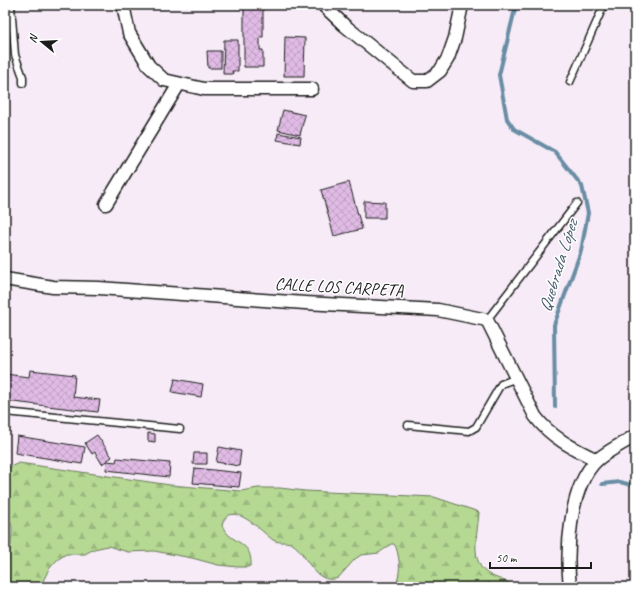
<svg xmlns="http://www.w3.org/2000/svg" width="640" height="592" font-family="Caveat,sans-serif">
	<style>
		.forest { fill: url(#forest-firs); stroke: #687a58 }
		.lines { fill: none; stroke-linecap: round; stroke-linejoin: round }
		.stream { stroke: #698da4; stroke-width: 4 }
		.building { fill: url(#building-cross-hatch); stroke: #1c1c1c }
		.service-casing { stroke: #1c1c1c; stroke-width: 9 }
		.minor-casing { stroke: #1c1c1c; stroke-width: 15 }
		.service { stroke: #fff; stroke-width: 6 }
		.minor { stroke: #fff; stroke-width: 12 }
		.labels { text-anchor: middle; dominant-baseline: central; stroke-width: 3; stroke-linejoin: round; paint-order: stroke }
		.street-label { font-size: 17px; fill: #1c1c1c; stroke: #fff }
		.water-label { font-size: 18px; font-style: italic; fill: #495e6b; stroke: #fff }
	</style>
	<defs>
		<pattern id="forest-firs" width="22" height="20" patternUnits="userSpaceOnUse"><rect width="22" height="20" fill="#b5d893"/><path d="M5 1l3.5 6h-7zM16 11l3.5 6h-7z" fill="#9bb97e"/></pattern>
		<pattern id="building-cross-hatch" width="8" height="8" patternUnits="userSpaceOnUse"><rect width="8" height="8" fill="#e0bbe5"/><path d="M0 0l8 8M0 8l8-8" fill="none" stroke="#c0a0c4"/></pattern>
	</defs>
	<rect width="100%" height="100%" fill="#f6ebf7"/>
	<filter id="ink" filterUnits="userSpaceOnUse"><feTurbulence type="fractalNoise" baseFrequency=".025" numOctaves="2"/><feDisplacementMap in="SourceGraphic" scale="8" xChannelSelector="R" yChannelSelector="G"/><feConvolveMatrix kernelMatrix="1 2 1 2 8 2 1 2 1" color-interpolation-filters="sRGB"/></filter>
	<g filter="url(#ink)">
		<path class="forest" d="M19,463L170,485L241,491L258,488H280L305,491L434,497L479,512C478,533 468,563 490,575C498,579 508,581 515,587H396C400,571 401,564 396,547L394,544H391L379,553L361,555L355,559L338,578C315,586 307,555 294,545C288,540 280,544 273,540C262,532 230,497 222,525C230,545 252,539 251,565L248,567H238L218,565L192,558L154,551L128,552L108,546L94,549L85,554H66L57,560L49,569L40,587H5C5,567 12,548 12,529C12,521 6,516 5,509C3,499 5,483 5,472L10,467Z"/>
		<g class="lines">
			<g class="stream">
				<polyline points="516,5 499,75 507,119 514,129 555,152 582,186 588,213 581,251 554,325 555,407"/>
				<polyline points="602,484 620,482 635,486"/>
			</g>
		</g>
		<g class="building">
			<polygon points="244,5 254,5 254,8 263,8 263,37 260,37 260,50 263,50 263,67 244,67"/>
			<polygon points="285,37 305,38 304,76 284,76"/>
			<polygon points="224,40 238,40 238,71 232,71 233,74 223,74"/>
			<polygon points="207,51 221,51 221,68 208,68"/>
			<polygon points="283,110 305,115 300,135 278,130"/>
			<polygon points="278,133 301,137 300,144 277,140"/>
			<polygon points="349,182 362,229 334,236 321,190"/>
			<polygon points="364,201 385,202 385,218 364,218"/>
			<polygon points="30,370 75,375 73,397 100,400 98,412 5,401 5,374 29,377"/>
			<polygon points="175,379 203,384 201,397 172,392"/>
			<polygon points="148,433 155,434 155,442 148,441"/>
			<polygon points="97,435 112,457 102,464 95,452 92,454 85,443"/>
			<polygon points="17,436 85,447 82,464 15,453"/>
			<polygon points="219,447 241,451 239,466 216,462"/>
			<polygon points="194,453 207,453 207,464 193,464"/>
			<polygon points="117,458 170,463 169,477 106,470 107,461 116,462"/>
			<polygon points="195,468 241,473 239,487 193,483"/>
		</g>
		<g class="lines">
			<defs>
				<g id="service">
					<polyline points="11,5 15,55 23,77 23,83"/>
					<polyline points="570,82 604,5"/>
					<polyline points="487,320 577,203"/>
					<polyline points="5,412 180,429"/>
					<polyline points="408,425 469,431 476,427 501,384 517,378"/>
				</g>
				<g id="minor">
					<polyline points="123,5 129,33 149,66 164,80 204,89 312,89"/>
					<polyline points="323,5 344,25 413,81 427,81 440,71 448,58 455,38 462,5"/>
					<polyline points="106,204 179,84"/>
					<path d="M5,279L53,287L99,288L305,303L438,310L487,320L535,416C550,437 574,449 597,460"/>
					<path d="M570,587C566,551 569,488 596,461C604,453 625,442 635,436"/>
				</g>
			</defs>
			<use href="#service" class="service-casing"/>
			<use href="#minor" class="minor-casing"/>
			<use href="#service" class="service"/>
			<use href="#minor" class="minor"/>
		</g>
	</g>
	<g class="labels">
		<g class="street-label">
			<text transform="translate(339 287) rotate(3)">CALLE LOS CARPETA</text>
		</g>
		<g class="water-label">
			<text transform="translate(558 266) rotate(-73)">Quebrada López</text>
		</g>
	</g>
	<rect width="640" height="592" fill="none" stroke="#fff" stroke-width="20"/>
	<rect x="10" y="10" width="620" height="572" fill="none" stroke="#1c1c1c" stroke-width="1.5" filter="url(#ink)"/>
	<g transform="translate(42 42) rotate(288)" stroke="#ffffff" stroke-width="3" paint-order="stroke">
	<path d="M0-3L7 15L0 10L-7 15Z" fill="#1c1c1c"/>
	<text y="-6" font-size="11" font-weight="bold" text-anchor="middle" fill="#1c1c1c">N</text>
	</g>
	<path d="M490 562v6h101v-6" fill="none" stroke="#1c1c1c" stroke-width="2"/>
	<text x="496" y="562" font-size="12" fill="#1c1c1c" stroke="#ffffff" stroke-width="3" paint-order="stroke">50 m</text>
</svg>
